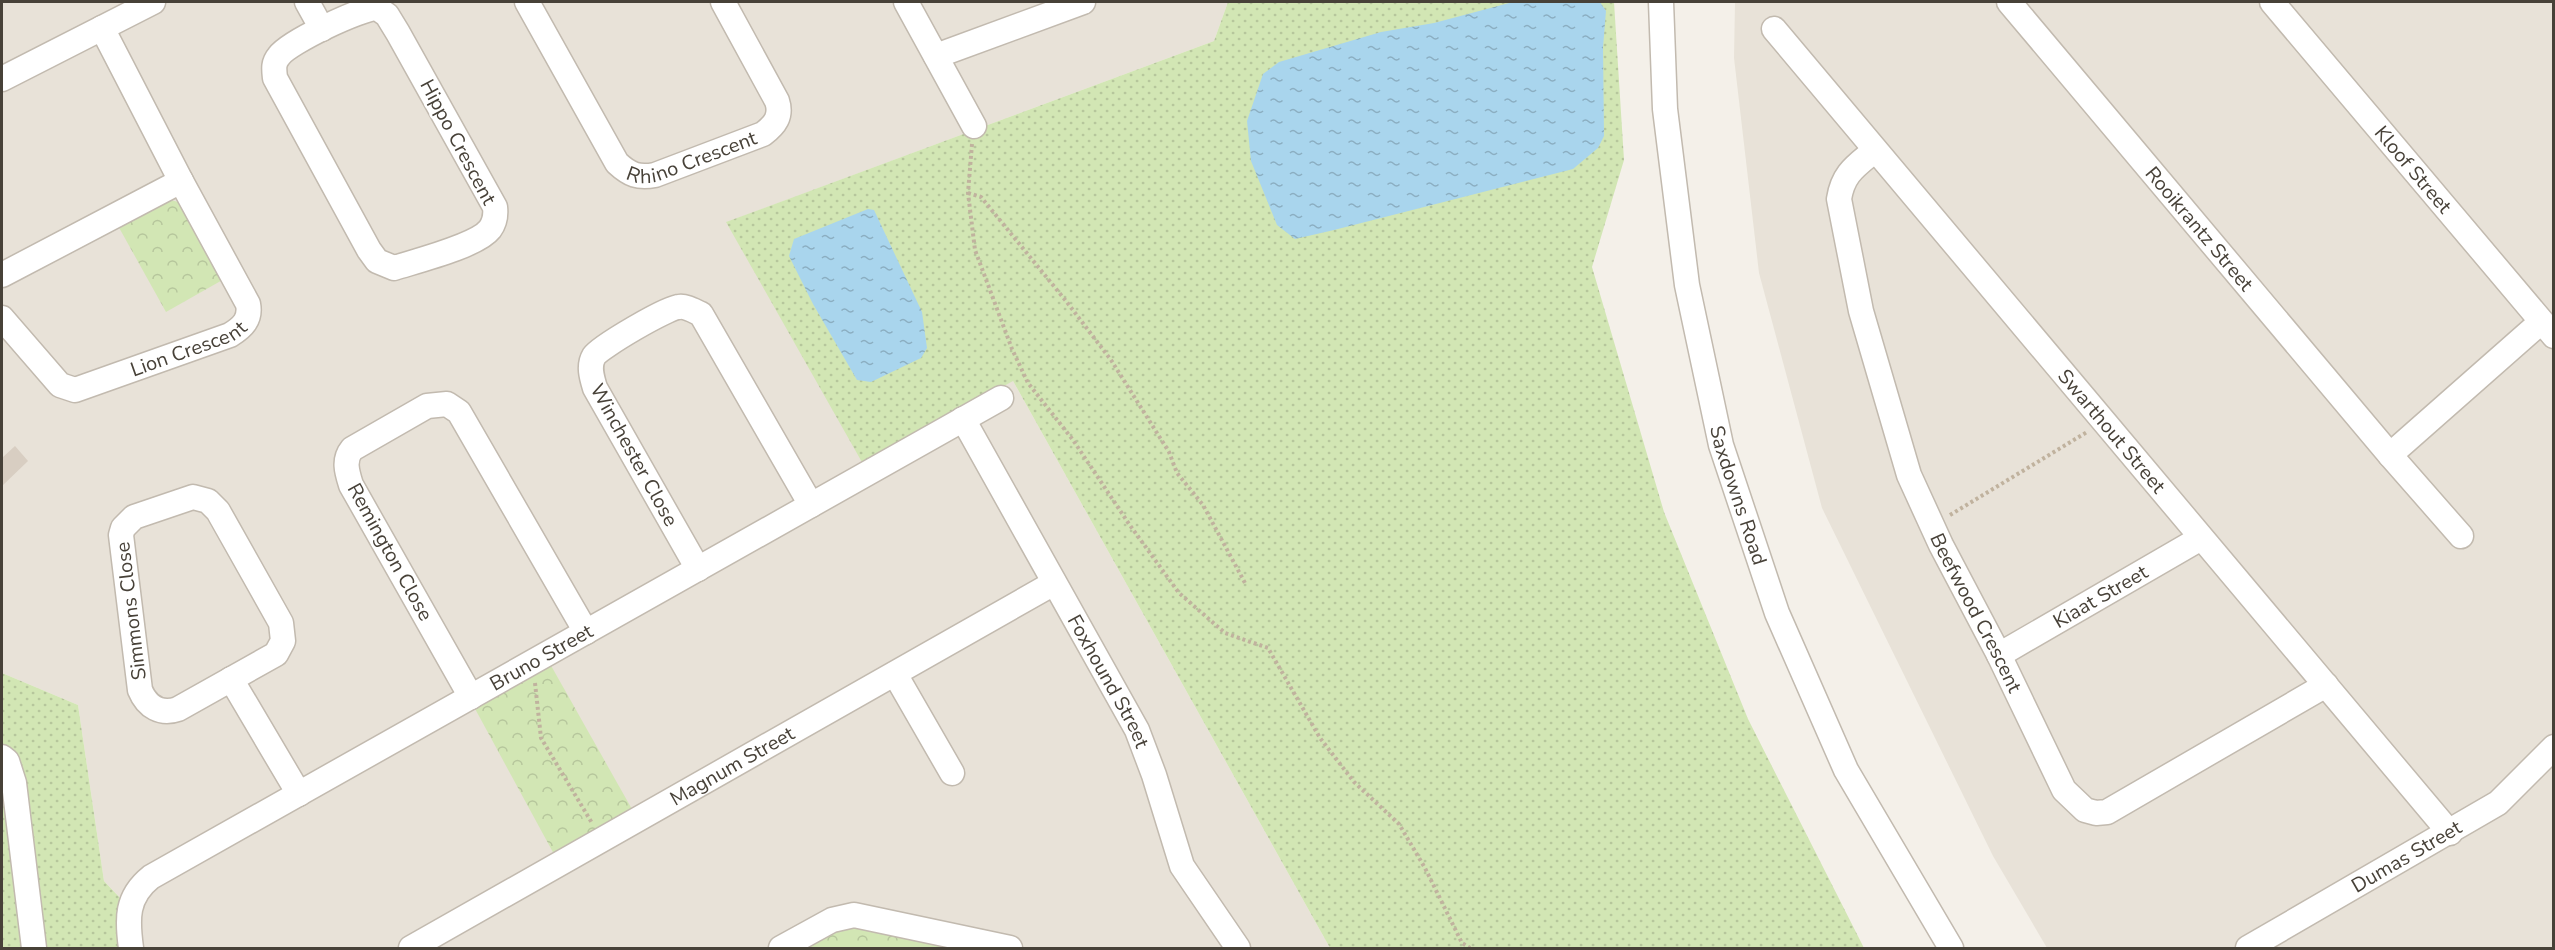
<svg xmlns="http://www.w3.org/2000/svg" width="2555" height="950" font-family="'Nunito Sans',sans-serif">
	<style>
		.residential { fill: #e8e2d8 }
		.grass { fill: url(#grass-dots) }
		.park { fill: url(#park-crowns) }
		.water { fill: url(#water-ripples) }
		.building { fill: #d8cec2 }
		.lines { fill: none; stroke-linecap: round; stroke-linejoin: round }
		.minor-casing { stroke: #c2baaf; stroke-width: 27 }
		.path { stroke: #c0b29e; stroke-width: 4; stroke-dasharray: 3 3; stroke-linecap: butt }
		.minor { stroke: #fff; stroke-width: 24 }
		.labels { text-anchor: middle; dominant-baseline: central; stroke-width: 5; stroke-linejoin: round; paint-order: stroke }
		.street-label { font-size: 20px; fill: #474138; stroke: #fff }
	</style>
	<defs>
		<pattern id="grass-dots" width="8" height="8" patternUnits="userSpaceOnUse" patternTransform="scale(1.5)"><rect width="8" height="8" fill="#d2e6b4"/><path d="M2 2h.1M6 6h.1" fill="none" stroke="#b6c69c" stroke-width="1.8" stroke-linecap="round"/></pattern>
		<pattern id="park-crowns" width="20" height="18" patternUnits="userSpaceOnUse" patternTransform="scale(1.5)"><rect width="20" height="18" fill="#d2e6b4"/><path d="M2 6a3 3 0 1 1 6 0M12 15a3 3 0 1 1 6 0" fill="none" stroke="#b6c69c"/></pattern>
		<pattern id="water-ripples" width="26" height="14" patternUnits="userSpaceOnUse" patternTransform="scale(1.5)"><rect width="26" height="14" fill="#a9d5ed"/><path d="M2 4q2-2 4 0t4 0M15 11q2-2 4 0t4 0" fill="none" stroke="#8baec1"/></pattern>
	</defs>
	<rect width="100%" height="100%" fill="#f4f0e9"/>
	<g class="residential">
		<polygon points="2,2 1228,2 1214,41 727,222 1013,381 1330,948 130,948 128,906 104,881 78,705 2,673"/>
		<polygon points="1735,2 2553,2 2553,948 2047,948 1993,856 1822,508 1759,273 1734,58"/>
	</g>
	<g class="grass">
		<polygon points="1228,2 1614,2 1624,160 1592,267 1664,512 1748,719 1864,948 1330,948 1013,381 863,464 726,222 1214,41"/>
		<polygon points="2,673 78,705 104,881 122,900 121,948 2,948"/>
	</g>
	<g class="park">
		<polygon points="167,199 182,203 226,278 166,312 117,224"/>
		<polygon points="549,662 633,811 555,856 473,705"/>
		<polygon points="846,924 974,948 796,948"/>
	</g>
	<g class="water">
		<polygon points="1513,2 1600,2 1606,11 1603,47 1604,136 1598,148 1573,169 1334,230 1295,239 1277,225 1251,161 1247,121 1263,74 1279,62 1381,32 1434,23"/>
		<polygon points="868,209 874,210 922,312 927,348 921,358 871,382 857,380 813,304 789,256 794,239"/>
	</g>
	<polygon class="building" points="15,446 28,461 2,486 2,458"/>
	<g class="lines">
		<defs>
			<g id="minor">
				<polyline points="307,2 322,29"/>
				<path id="s1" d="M527,2L617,163C630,175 638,178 655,175L763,134C775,125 782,116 777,101L723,2"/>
				<polyline points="906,2 974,126"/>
				<path id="s2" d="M1661,2L1665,109L1687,285L1721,445L1777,613L1846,770L1951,948"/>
				<path id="s3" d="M2009,2L2390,455L2461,536"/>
				<path id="s4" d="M2272,2L2554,336"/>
				<path d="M377,8L387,15L398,33L495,207C496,215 495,222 490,229C477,246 416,261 394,268L377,261L369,250L275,78C274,69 273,63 279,56C289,42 361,8 377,8Z"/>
				<path id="s5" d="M1774,29L2450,833"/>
				<polyline points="936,56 1083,2"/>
				<polyline points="2,79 153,2"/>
				<path id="s6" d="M1875,150C1856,166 1843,173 1839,199L1861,311L1909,475L1941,545L1999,655L2064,790L2085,810L2096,813L2107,812L2326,685"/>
				<polyline points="2,275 181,181"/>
				<path id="s7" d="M2,318L60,385L75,390L230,335C243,327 251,319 248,304L181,181L102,28"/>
				<path id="s8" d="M963,419L1137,730L1154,775L1182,866L1238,948"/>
				<polyline points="2390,455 2541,322"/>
				<path d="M193,497L208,501L218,511L281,623L283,641L276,654L178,709C161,715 147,707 140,690L121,535L123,528L134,517Z"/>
				<path d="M698,569L595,388C592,378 588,366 594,356C600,347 668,307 679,307C686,306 694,311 701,314L811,505"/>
				<path id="s9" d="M1999,655L2201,538"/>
				<polyline points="895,674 952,773"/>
				<polyline points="231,679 299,794"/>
				<path d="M471,697L351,485C347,472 343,460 352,449L427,406L447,404L459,412L586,632"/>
				<polyline points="2,757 7,761 14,783 34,948"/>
				<path id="s10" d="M131,948C127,919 126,897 151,877L1001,398"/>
				<path id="s11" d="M411,948L1054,583"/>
				<polyline points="781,948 832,920 854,915 1010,948"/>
				<path id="s12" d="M2248,948L2498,803L2554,747"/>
			</g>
		</defs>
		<use href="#minor" class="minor-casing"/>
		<g class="path">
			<polyline points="972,144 968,193 975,250 1012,349 1028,383 1073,440 1129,524 1179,593 1225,633 1268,648 1320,738 1354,782 1399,824 1425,868 1462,943 1470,948"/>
			<polyline points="968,193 981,197 1066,301 1111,360 1169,452 1177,473 1203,505 1245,583"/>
			<polyline points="1950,515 2087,432"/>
			<polyline points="535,683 541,738 592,823"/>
		</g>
		<use href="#minor" class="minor"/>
	</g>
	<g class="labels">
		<g class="street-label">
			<text transform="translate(458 142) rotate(62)">Hippo Crescent</text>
			<text stroke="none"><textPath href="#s1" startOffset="266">Rhino Crescent</textPath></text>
			<text stroke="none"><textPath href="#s4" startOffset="219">Kloof Street</textPath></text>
			<text stroke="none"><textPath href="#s3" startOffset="296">Rooikrantz Street</textPath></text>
			<text stroke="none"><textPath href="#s7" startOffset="225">Lion Crescent</textPath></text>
			<text stroke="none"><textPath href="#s5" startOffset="525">Swarthout Street</textPath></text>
			<text transform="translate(634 455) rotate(61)">Winchester Close</text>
			<text stroke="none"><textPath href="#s2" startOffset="501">Saxdowns Road</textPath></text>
			<text transform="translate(390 552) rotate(61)">Remington Close</text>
			<text stroke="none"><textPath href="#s9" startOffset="117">Kiaat Street</textPath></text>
			<text transform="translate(131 611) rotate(-97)">Simmons Close</text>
			<text stroke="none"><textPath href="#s6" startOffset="501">Beefwood Crescent</textPath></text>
			<text stroke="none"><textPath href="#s10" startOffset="526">Bruno Street</textPath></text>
			<text stroke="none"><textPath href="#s8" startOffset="300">Foxhound Street</textPath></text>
			<text stroke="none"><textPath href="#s11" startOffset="369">Magnum Street</textPath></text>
			<text stroke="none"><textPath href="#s12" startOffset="183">Dumas Street</textPath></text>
		</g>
	</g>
	<rect width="2555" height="950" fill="none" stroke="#474138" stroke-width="6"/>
</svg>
